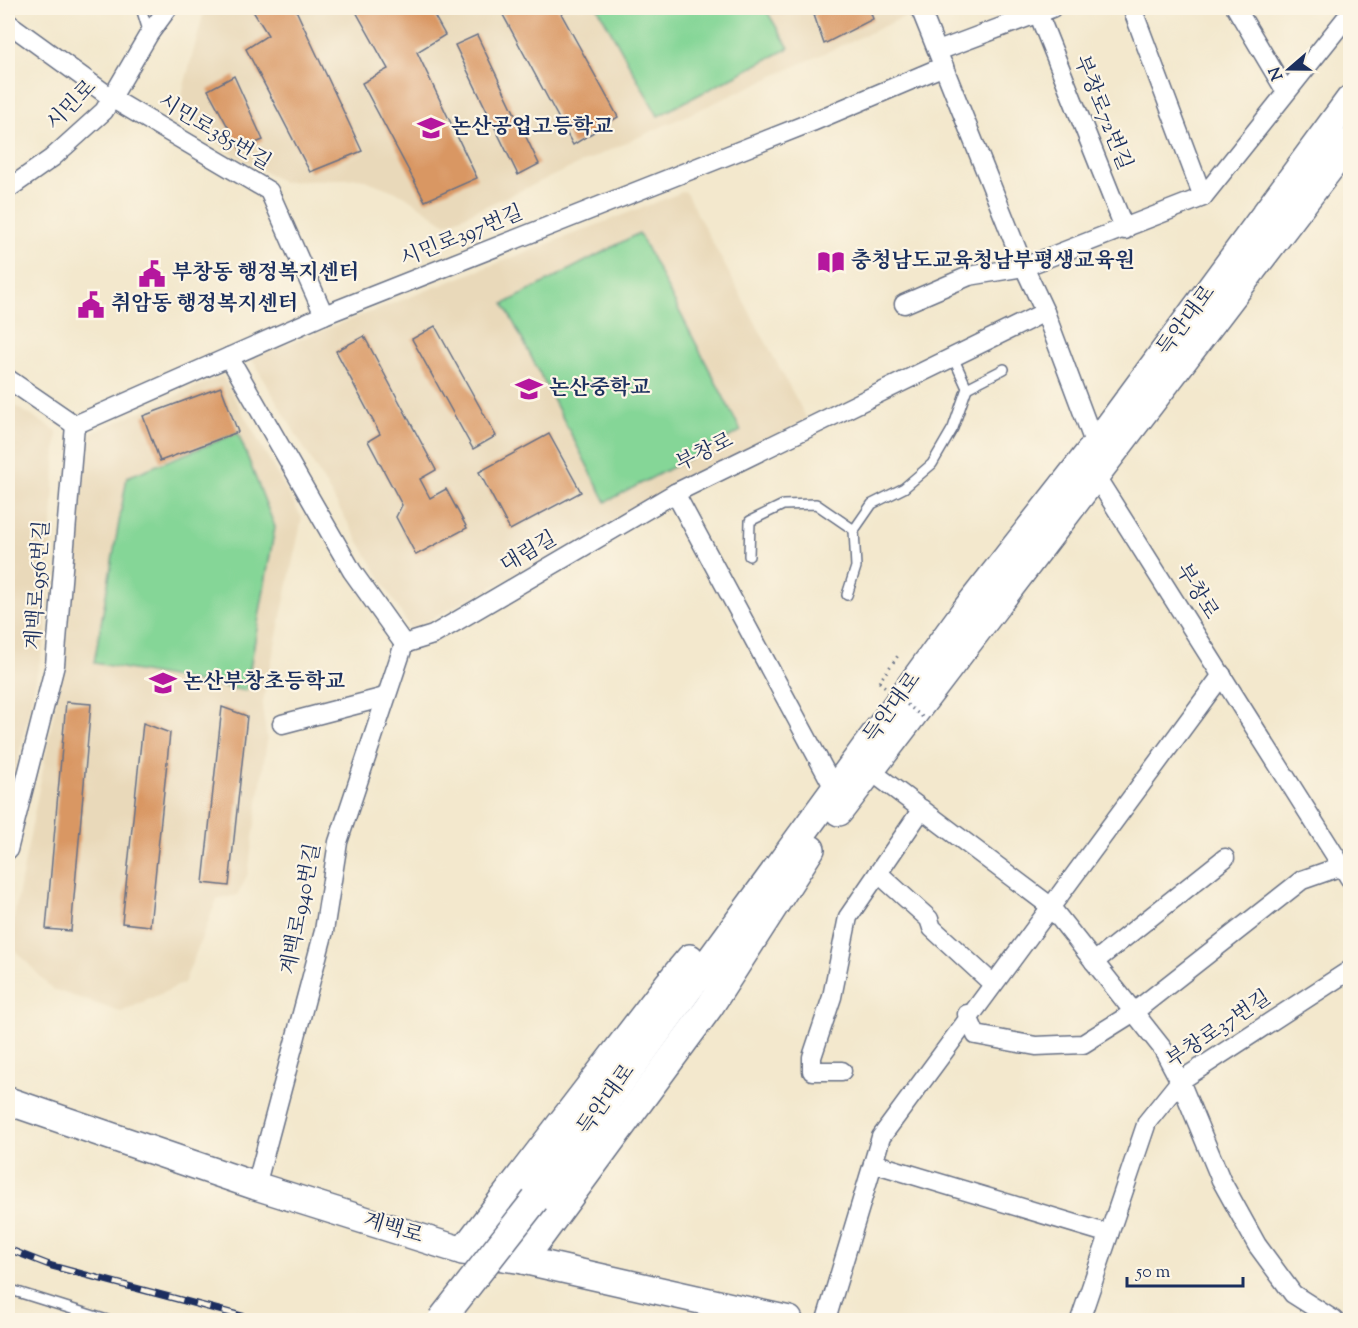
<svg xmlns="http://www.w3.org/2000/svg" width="1358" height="1328" font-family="'Sorts Mill Goudy','Noto Serif KR',serif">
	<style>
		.built { fill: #e9d9ba }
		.green { fill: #85d697; stroke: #50827a; stroke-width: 1.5 }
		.building { fill: #d99763 }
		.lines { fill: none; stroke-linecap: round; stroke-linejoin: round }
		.lane-casing { stroke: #677085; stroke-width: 12 }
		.street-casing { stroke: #677085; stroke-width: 21 }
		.secondary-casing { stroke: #677085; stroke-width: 30 }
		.path { stroke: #677085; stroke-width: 3; stroke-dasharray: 1.5 4.5; stroke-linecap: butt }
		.lane { stroke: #fff; stroke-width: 9 }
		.street { stroke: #fff; stroke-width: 18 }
		.secondary { stroke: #fff; stroke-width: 27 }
		.rail-casing { stroke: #1b2f5e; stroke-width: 7 }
		.rail { stroke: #fcf5e5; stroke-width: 4.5; stroke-dasharray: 14; stroke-linecap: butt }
		.secondary-bridge-casing { stroke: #677085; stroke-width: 30; stroke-linecap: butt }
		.path-bridge { stroke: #677085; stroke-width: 3; stroke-dasharray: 1.5 4.5; stroke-linecap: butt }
		.secondary-bridge { stroke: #fff; stroke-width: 27 }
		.labels { text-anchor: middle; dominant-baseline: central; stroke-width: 4.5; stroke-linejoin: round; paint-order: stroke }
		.street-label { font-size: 21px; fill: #1b2f5e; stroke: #fcf5e5 }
		.poi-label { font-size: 21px; font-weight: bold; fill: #1b2f5e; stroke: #fcf5e5; text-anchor: start }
	</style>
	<rect width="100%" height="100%" fill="#fcf5e5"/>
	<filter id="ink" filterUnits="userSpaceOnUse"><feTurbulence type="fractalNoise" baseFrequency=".0167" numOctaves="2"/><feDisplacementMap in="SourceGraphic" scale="12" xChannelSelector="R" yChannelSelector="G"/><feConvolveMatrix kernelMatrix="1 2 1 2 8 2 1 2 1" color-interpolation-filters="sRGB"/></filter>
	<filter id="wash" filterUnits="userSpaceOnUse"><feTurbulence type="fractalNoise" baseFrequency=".008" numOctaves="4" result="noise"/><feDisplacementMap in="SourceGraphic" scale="24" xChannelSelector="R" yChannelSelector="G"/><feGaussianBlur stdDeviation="1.35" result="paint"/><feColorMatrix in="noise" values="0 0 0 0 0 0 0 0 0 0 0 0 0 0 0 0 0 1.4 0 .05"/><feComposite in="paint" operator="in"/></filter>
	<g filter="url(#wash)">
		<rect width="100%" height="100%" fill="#f3e8cd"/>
		<g class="built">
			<polygon points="205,8 908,8 911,14 446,224 404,195 360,178 283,182 228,151 179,105"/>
			<polygon points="685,191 807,419 411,630 251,358"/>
			<polygon points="222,376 302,518 262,706 267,740 248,873 238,895 217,899 184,983 121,1012 52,989 9,943 64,660 87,435"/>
			<polygon points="8,402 57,431 46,633 10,796 8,796"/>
		</g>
		<g class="green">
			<polygon points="598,8 765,8 789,48 658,116"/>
			<polygon points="639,233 741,431 606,502 504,304"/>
			<polygon points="238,433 275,527 246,691 94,663 127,477"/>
		</g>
		<g id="blocks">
			<g class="building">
				<polygon points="251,8 295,8 362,151 310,172 246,49 268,35"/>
				<polygon points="354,8 430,8 445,35 417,52 477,178 425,201 362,83 388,69"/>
				<polygon points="513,8 558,8 618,117 573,145 502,13"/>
				<polygon points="826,8 869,8 873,19 824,44 814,15"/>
				<polygon points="477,35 539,164 518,175 455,45"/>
				<polygon points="234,76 263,140 240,149 208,90"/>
				<polygon points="435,326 496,436 473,449 412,339"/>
				<polygon points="364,336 436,470 420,479 430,498 446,489 467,528 416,555 396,517 402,505 368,441 380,434 336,351"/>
				<polygon points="221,387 238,432 160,461 143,416"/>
				<polygon points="549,434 581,492 510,530 479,472"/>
				<polygon points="66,702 91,704 71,931 46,929"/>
				<polygon points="222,707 247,716 229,886 203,883"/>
				<polygon points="143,723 170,733 150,926 122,923"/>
			</g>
		</g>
	</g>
	<g filter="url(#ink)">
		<use href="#blocks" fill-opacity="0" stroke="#677085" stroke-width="1.5"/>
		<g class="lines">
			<defs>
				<g id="lane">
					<polyline points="141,8 149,34"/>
					<polyline points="967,388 1004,369"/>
					<polyline points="749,556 750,521 783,505 816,504 854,530 872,504 904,488 932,464 953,428 967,388 953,357"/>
					<polyline points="847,595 856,567 854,530"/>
					<polyline points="8,1289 107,1320"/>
				</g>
				<g id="street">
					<polyline points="920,8 1024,267 1045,312 1095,445 1095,475 1350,879"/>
					<polyline points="1036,8 1125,230"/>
					<polyline points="1132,8 1203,197"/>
					<polyline points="1236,8 1286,92"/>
					<polyline points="8,23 113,99 269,191 324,315"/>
					<polyline points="938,51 1052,8"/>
					<polyline points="8,189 52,158 104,111 149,34 168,8"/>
					<polyline points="904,304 969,276 1024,267 1203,197 1350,13"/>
					<polyline points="229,357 352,571 404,644 433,635 675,493 1045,312"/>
					<polyline points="8,379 75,425"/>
					<polyline points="75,425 324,315 812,122 944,66"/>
					<polyline points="675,493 834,788"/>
					<polyline points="282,724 385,697"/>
					<polyline points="871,771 1050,906 1163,1049 1180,1081 1221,1180 1257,1245 1293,1294 1334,1320"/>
					<polyline points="8,850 55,665 75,425"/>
					<polyline points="878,873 929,919 932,928 993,984"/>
					<polyline points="1094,962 1225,858"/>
					<polyline points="967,1014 976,1035 1036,1046 1083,1044 1134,1012 1302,880 1342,866"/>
					<polyline points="842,1071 812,1071 812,1057 832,997 848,917 922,809"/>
					<polyline points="873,1163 1109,1234"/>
					<polyline points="256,1186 324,931 338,842 404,644"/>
					<polyline points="826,1320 881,1137 1222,675"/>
					<polyline points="1080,1320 1147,1122 1180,1081 1350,970"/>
				</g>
				<g id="secondary">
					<polyline points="839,812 1350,142"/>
					<polyline points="8,1101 256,1186 463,1251 523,1260 789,1320"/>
					<polyline points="535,1200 964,612 1095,445 1350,99"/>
					<polyline points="463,1251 668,984 690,958"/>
					<polyline points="523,1260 710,1006 811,849"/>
				</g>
			</defs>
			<use href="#lane" class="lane-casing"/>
			<use href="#street" class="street-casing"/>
			<use href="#secondary" class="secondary-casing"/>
			<polyline class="path" points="879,682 900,653"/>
			<use href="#lane" class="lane"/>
			<use href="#street" class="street"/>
			<use href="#secondary" class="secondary"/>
			<defs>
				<polyline id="rail" points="8,1249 52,1266 257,1320"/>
			</defs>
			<use href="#rail" class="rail-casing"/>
			<use href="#rail" class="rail"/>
			<defs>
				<polyline id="secondary-bridge" points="441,1320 535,1200"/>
			</defs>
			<use href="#secondary-bridge" class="secondary-bridge-casing"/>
			<polyline class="path-bridge" points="879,682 925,719"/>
			<use href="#secondary-bridge" class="secondary-bridge"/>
		</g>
	</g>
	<defs>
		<symbol id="school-bare" viewBox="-9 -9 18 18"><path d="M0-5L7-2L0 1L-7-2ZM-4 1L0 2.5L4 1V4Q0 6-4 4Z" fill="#b5179e" stroke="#fcf5e5" stroke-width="2.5" paint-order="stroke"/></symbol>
		<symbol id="library-bare" viewBox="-9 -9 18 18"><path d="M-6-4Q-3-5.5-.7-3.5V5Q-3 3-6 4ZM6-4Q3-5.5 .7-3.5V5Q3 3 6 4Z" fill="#b5179e" stroke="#fcf5e5" stroke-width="2.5" paint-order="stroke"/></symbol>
		<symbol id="civic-bare" viewBox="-9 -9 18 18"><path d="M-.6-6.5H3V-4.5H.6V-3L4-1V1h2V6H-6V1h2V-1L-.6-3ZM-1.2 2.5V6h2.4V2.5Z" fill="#b5179e" stroke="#fcf5e5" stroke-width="2.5" paint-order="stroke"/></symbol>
	</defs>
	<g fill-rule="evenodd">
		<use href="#school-bare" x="412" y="109" width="38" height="38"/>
		<use href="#library-bare" x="812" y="243" width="38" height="38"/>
		<use href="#civic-bare" x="133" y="255" width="38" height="38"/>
		<use href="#civic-bare" x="72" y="286" width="38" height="38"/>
		<use href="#school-bare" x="510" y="370" width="38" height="38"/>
		<use href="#school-bare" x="144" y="664" width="38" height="38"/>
	</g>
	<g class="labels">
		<g class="street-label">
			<text transform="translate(72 106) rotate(-46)">시민로</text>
			<text transform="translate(1102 113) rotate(68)">부창로72번길</text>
			<text transform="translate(214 133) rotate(31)">시민로385번길</text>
			<text transform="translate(462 237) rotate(-22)">시민로397번길</text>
			<text transform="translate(1187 321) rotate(-53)">득안대로</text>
			<text transform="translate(705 453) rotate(-26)">부창로</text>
			<text transform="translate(529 553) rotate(-30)">대림길</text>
			<text transform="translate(39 585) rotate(-86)">계백로956번길</text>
			<text transform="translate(1196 592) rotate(58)">부창로</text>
			<text transform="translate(893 708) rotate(-54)">득안대로</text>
			<text transform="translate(302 909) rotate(-79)">계백로940번길</text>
			<text transform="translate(1219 1030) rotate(-34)">부창로37번길</text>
			<text transform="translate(607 1100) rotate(-54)">득안대로</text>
			<text transform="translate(393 1229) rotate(17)">계백로</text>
		</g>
		<g class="poi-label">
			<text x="451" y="128">논산공업고등학교</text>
			<text x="851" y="262">충청남도교육청남부평생교육원</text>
			<text x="172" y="274">부창동 행정복지센터</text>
			<text x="111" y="305">취암동 행정복지센터</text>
			<text x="549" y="389">논산중학교</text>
			<text x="183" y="683">논산부창초등학교</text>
		</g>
	</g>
	<rect width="1358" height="1328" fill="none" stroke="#fcf5e5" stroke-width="30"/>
	<g transform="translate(1289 69) rotate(250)" stroke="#fcf5e5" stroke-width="4.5" paint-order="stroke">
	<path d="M0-4.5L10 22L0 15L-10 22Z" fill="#1b2f5e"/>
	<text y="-9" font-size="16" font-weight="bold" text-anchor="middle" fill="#1b2f5e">N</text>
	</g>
	<path d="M1127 1277v9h116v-9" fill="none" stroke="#1b2f5e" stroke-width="3"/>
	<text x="1136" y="1277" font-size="18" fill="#1b2f5e" stroke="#fcf5e5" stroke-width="4.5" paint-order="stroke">50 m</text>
</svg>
